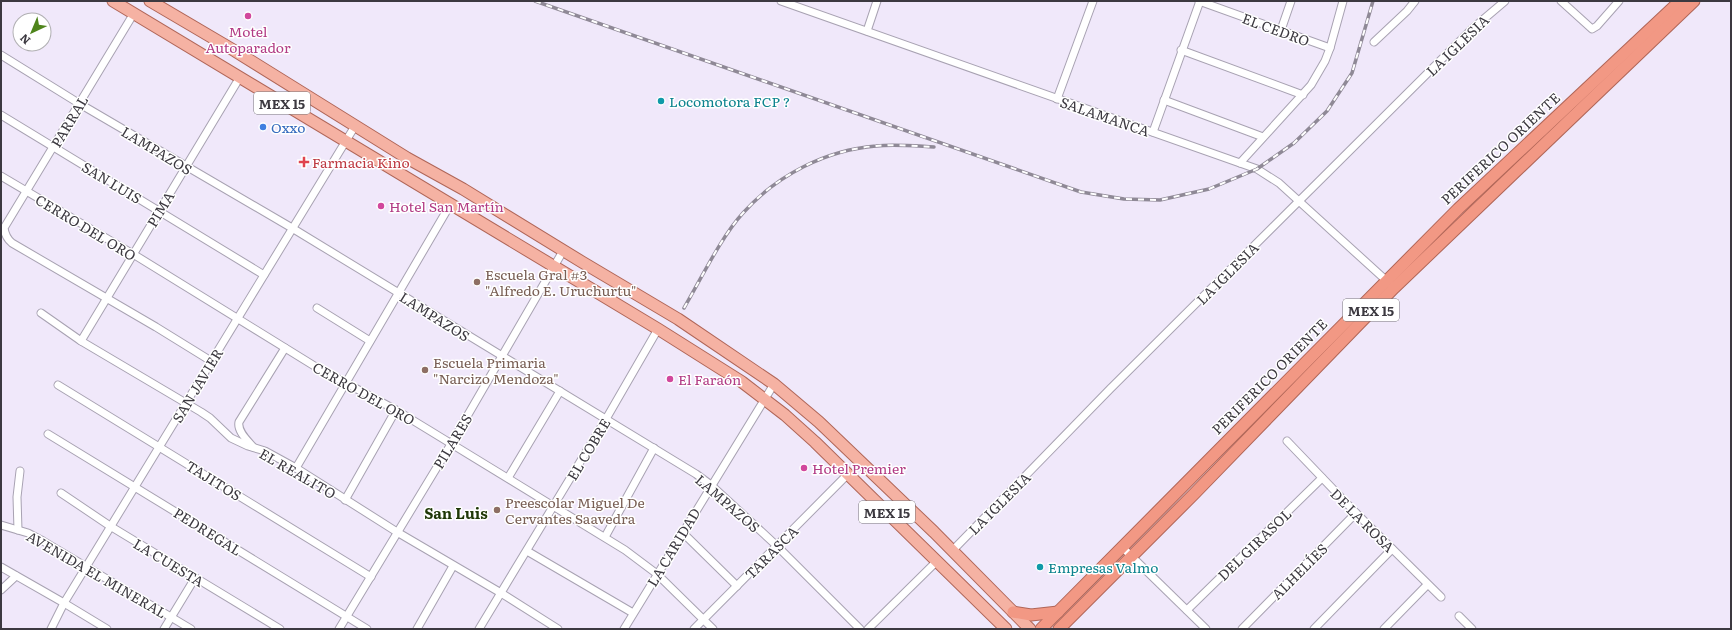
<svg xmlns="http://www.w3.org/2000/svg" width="1732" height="630" font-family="Literata,serif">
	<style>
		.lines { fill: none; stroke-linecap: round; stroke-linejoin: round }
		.minor-casing { stroke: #a8a2b2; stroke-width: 9 }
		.primary-casing { stroke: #b06658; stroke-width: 13 }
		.trunk-casing { stroke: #b06658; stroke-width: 13 }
		.minor { stroke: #fff; stroke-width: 7 }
		.primary { stroke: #f5b2a3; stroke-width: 11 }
		.trunk { stroke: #f29884; stroke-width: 11 }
		.rail-casing { stroke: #8f8996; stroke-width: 3.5 }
		.rail { stroke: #fff; stroke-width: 2; stroke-dasharray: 6; stroke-linecap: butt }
		.hotel-dot { fill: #d1479c; stroke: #fff; stroke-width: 1.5 }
		.culture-dot { fill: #0f9aa8; stroke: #fff; stroke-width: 1.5 }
		.shop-dot { fill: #3f7fe0; stroke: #fff; stroke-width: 1.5 }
		.health-dot { fill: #e0444e; stroke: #fff; stroke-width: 1.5 }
		.education-dot { fill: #8d6e63; stroke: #fff; stroke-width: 1.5 }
		.labels { text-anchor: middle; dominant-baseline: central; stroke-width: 3; stroke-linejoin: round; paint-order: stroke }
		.shield { fill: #fff; stroke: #767479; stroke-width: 1 }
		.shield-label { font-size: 13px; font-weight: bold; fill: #3c3940 }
		.street-label { font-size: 14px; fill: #3c3940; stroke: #fff }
		.hotel-label { font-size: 14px; fill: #b23c85; stroke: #fff; text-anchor: start }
		.culture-label { font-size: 14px; fill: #0d838f; stroke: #fff; text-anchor: start }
		.shop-label { font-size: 14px; fill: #366cbe; stroke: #fff; text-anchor: start }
		.health-label { font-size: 14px; fill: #be3a42; stroke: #fff; text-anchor: start }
		.education-label { font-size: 14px; fill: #785e54; stroke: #fff; text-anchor: start }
		.neighbourhood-label { font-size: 15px; font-weight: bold; fill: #1f3807; stroke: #fff }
	</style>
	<rect width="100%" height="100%" fill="#f0e8fa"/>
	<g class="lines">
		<defs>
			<g id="minor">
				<polyline points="781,1 1257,169 1279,183 1389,283"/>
				<polyline points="1199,1 1330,48"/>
				<polyline points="1561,1 1592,29 1597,26 1619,1"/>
				<path d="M134,13L4,228C5,235 7,239 12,243L156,327L211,361"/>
				<polyline points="1281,30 1291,1"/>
				<polyline points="867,31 877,1"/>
				<polyline points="1374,42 1407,11 1415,1"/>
				<polyline points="1181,50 1303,95"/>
				<polyline points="1,55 80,104 292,228 696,474 711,485 777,546 860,629"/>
				<polyline points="1057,99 1093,1"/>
				<polyline points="1164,100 1263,137"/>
				<polyline points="1,115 264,275"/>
				<polyline points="1153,132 1200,1"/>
				<polyline points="1240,163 1311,85 1325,61 1330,48 1343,1"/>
				<polyline points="1,176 133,254 316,367 396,410 625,550 657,574 713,629"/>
				<polyline points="317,308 370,341"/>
				<polyline points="41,313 81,341 201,412 210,418 231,438 248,446 265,451 296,468 397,532 501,593 558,629"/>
				<polyline points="81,341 240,77"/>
				<polyline points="58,385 371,577"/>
				<polyline points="48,434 367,629"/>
				<polyline points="1287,441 1356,513 1441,597"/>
				<path d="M253,447C247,440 237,431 239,422L285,348"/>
				<polyline points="296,468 450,205"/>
				<polyline points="508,478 560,391"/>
				<polyline points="61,493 110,526 280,629"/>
				<polyline points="345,500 396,410"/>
				<polyline points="1,525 28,533 43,541 191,629"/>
				<polyline points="18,530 17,497 20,471"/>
				<polyline points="682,532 737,586"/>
				<polyline points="605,537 654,448"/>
				<polyline points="1122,547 1206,629"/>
				<polyline points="953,550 1110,389 1472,29 1505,1"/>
				<polyline points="527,551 633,613"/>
				<polyline points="1,567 64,603 107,629"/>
				<polyline points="1,590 16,576"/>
				<polyline points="1187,610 1322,478"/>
				<polyline points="1459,616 1472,629"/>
				<polyline points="51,629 64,603 355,126"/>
				<polyline points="164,629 195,578"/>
				<polyline points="339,629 451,444 563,251"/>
				<polyline points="417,629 453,566"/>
				<polyline points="479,629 606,419 658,329"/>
				<polyline points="624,629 774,384"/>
				<polyline points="694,629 848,474"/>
				<polyline points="868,629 937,561"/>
				<polyline points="1242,629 1356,513"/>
				<polyline points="1314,629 1392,549"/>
				<polyline points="1384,629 1427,585"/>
			</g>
			<g id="primary">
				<polyline points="113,1 658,329 742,382 785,415 815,442 1006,629"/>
				<polyline points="150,1 235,51 407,158 463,189 582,262 678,319 774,384 819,422 934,532 1030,629"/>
			</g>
			<g id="trunk">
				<polyline points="1013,612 1031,615 1058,612"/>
				<polyline points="1041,629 1458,209 1680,1"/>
				<polyline points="1059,629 1194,494 1394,288 1694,1"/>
			</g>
		</defs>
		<use href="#minor" class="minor-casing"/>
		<use href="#primary" class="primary-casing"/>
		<use href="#trunk" class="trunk-casing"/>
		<use href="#minor" class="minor"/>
		<use href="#primary" class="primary"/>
		<use href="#trunk" class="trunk"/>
		<defs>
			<g id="rail">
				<polyline points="535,1 1081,192 1124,199 1160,200 1209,189 1257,169 1294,143 1327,111 1352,73 1373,1"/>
				<path d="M684,308C701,279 721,237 743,213C777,175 826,150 876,146C895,144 915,146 934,147"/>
			</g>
		</defs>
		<use href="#rail" class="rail-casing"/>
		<use href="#rail" class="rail"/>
	</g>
	<g class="hotel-dot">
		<circle cx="248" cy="16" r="4"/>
		<circle cx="381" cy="206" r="4"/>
		<circle cx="670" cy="379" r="4"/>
		<circle cx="804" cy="468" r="4"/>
	</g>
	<g class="culture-dot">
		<circle cx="661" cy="101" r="4"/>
		<circle cx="1040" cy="567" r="4"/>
	</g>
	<circle class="shop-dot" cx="263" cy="127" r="4"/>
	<path class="health-dot" d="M302 156h4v4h4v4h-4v4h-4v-4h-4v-4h4z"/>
	<g class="education-dot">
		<circle cx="477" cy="282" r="4"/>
		<circle cx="425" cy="370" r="4"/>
		<circle cx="497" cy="510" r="4"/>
	</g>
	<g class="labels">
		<g class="shield">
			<rect x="254" y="92" width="56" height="22" rx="3"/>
			<rect x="1343" y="299" width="56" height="22" rx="3"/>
			<rect x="859" y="501" width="56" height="22" rx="3"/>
		</g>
		<g class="shield-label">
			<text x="282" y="103">MEX 15</text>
			<text x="1371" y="310">MEX 15</text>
			<text x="887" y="512">MEX 15</text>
		</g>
		<g class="street-label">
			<text transform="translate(1276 29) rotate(20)">EL CEDRO</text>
			<text transform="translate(1457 45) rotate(-44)">LA IGLESIA</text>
			<text transform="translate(1105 116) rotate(19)">SALAMANCA</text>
			<text transform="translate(69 121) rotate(-59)">PARRAL</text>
			<text transform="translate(1500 148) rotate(-43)">PERIFERICO ORIENTE</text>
			<text transform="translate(157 150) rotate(31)">LAMPAZOS</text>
			<text transform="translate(112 182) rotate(31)">SAN LUIS</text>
			<text transform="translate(160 209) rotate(-59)">PIMA</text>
			<text transform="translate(86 227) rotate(31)">CERRO DEL ORO</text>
			<text transform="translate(1227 273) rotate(-45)">LA IGLESIA</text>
			<text transform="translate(435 316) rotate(32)">LAMPAZOS</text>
			<text transform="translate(1269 376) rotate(-45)">PERIFERICO ORIENTE</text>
			<text transform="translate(197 385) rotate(-59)">SAN JAVIER</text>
			<text transform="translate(364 393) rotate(29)">CERRO DEL ORO</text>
			<text transform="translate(452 441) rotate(-59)">PILARES</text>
			<text transform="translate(588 449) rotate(-59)">EL COBRE</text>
			<text transform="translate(298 473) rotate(30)">EL REALITO</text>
			<text transform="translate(214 480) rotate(32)">TAJITOS</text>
			<text transform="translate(728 503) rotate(41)">LAMPAZOS</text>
			<text transform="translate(999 503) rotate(-45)">LA IGLESIA</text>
			<text transform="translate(1363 520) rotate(45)">DE LA ROSA</text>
			<text transform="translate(208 531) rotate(32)">PEDREGAL</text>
			<text transform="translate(1254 544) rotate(-44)">DEL GIRASOL</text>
			<text transform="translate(673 547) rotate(-59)">LA CARIDAD</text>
			<text transform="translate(771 552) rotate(-45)">TARASCA</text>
			<text transform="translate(169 562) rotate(31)">LA CUESTA</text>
			<text transform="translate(1299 571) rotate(-45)">ALHELÍES</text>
			<text transform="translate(97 574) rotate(30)">AVENIDA EL MINERAL</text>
		</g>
		<g class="hotel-label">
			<text x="248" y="31" text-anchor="middle">Motel<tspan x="248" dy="16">Autoparador</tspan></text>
			<text x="389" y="206">Hotel San Martín</text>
			<text x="678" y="379">El Faraón</text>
			<text x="812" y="468">Hotel Premier</text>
		</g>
		<g class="culture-label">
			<text x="669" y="101">Locomotora FCP ?</text>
			<text x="1048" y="567">Empresas Valmo</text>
		</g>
		<g class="shop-label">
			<text x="271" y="127">Oxxo</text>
		</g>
		<g class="health-label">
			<text x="312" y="162">Farmacia Kino</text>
		</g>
		<g class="education-label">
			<text x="485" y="274">Escuela Gral #3<tspan x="485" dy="16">"Alfredo E. Uruchurtu"</tspan></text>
			<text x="433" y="362">Escuela Primaria<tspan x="433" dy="16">"Narcizo Mendoza"</tspan></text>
			<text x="505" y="502">Preescolar Miguel De<tspan x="505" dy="16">Cervantes Saavedra</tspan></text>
		</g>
		<g class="neighbourhood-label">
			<text x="456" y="512">San Luis</text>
		</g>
	</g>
	<rect width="1732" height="630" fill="none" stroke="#3c3940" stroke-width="4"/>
	<g transform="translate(32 32) rotate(224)"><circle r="19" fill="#ffffff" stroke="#b1b0b3"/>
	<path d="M0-3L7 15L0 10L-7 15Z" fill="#4e841b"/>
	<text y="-6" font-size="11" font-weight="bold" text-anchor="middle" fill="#3c3940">N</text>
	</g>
</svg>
